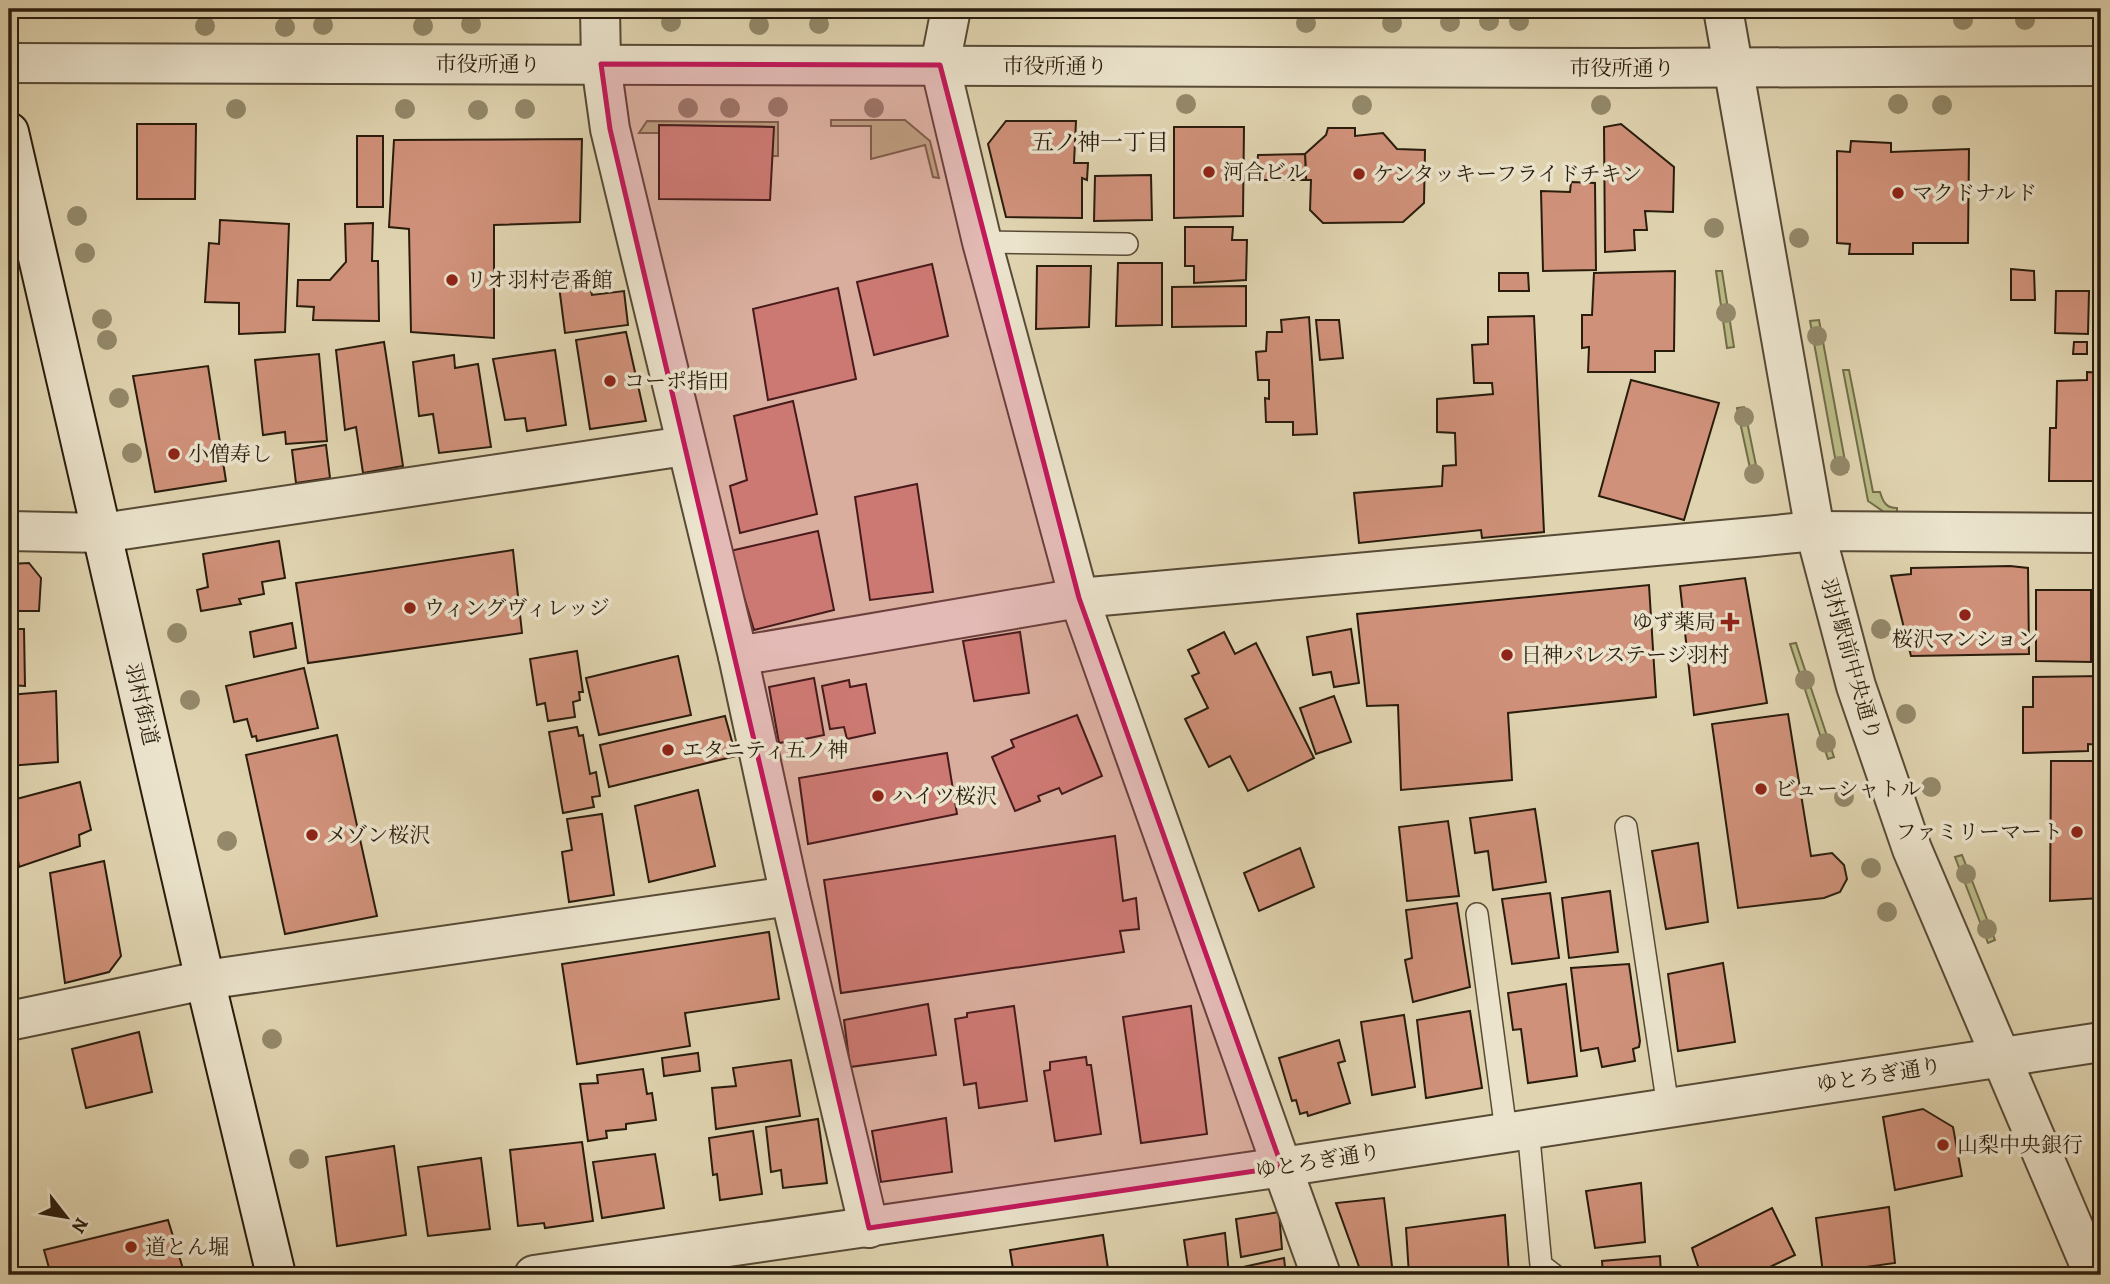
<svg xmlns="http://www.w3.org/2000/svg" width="2110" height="1284" font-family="Alegreya,'Noto Serif JP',serif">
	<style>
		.green { fill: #babb86; stroke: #726c49; stroke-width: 2 }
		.building { fill: #d0917a; stroke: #291c0c; stroke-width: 2 }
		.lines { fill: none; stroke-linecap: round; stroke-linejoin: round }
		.service-casing { stroke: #574a35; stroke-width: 24 }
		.minor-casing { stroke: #574a35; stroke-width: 42 }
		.tertiary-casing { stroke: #574a35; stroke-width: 42 }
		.secondary-casing { stroke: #291c0c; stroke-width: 42 }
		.service { stroke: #ebe3cc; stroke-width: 21 }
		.minor { stroke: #ebe3cc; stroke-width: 38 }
		.tertiary { stroke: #ebe3cc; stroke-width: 38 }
		.secondary { stroke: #ebe3cc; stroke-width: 38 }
		.tree { fill: #93896a }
		.marked { fill: #c2185b; fill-opacity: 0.2; stroke: #c2185b; stroke-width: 5; stroke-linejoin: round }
		.poi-dot { fill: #8f2418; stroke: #ebe3cc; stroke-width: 2.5 }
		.labels { text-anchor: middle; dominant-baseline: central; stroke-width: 7; stroke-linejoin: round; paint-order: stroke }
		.street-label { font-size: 21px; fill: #291c0c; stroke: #ebe3cc }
		.poi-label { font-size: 21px; fill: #291c0c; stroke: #ebe3cc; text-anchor: start }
		.neighbourhood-label { font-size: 23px; fill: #291c0c; stroke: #ebe3cc }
	</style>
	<rect width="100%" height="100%" fill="#e0d4b0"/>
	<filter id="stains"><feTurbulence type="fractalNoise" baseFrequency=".00286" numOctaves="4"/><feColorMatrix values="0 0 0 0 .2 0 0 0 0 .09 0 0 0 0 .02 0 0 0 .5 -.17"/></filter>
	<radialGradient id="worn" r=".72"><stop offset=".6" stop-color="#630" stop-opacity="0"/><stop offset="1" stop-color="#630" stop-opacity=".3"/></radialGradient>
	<g class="green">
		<polygon points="831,120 905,120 930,141 939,178 933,177 925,145 871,159 871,126 831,126"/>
		<polygon points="647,121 778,122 778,156 772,156 773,127 659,125 659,133 639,133"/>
		<polygon points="1716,271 1722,271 1734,347 1727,348"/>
		<polygon points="1819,320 1847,472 1838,474 1810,321"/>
		<path d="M1843,370H1849L1873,492H1880C1883,502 1886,508 1897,508V513L1887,514L1868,501Z"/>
		<polygon points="1744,407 1759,480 1753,482 1737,408"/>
		<polygon points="1796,643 1834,757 1828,759 1790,644"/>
		<polygon points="1962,855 1995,940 1988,943 1955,857"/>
	</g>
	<g class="building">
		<polygon points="1006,121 1076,121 1074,163 1088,163 1087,180 1082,178 1082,218 1006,217 988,144"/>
		<polygon points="137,124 196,124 195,199 137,199"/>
		<polygon points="1621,124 1674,167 1673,212 1645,211 1647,230 1634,230 1635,250 1605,252 1604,127"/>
		<polygon points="659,125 774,127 770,200 659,199"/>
		<polygon points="1174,127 1244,127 1243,216 1174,218"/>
		<polygon points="1328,128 1355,128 1355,136 1383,133 1397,149 1425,150 1424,203 1403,222 1323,223 1310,210 1311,180 1306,180 1305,154 1326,135"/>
		<rect x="357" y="136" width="26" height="71"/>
		<polygon points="582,139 580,222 494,225 494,338 411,332 409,229 389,227 394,140"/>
		<polygon points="1851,141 1891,143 1891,152 1969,149 1968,243 1913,243 1913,254 1849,254 1850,244 1837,243 1837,151 1850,152"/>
		<polygon points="1305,154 1306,180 1256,180 1258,155"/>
		<polygon points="1151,175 1152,220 1094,221 1095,176"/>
		<polygon points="1571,182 1595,183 1596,270 1543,271 1541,191 1570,192"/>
		<polygon points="220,220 289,224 285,332 239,334 239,303 205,302 209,243 219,244"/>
		<polygon points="373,223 372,261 378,261 379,321 313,320 314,307 297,306 298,280 330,280 346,262 345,224"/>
		<polygon points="1185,227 1233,227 1232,240 1247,240 1246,280 1194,283 1194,266 1185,266"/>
		<polygon points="1118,263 1162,263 1162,325 1116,326"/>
		<polygon points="932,264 948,336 874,355 857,282"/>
		<polygon points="1037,266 1091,266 1089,327 1036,329"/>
		<polygon points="2011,269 2034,271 2035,300 2011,300"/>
		<polygon points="1675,271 1674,351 1655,351 1655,372 1588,372 1589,347 1582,348 1582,315 1592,315 1594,273"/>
		<polygon points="1499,273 1528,273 1529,291 1499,291"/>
		<polygon points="589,281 592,295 624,291 628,325 565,333 559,286"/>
		<polygon points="1246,286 1246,326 1172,327 1172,287"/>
		<polygon points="838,288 856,379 768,400 753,309"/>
		<polygon points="2056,291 2089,291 2088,334 2055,333"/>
		<polygon points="1534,316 1544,532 1482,538 1481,530 1359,543 1354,493 1442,486 1443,466 1456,465 1455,433 1437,432 1437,399 1493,394 1492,383 1474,383 1472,345 1488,344 1488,317"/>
		<polygon points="1309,317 1317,434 1293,435 1293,422 1266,422 1265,398 1269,399 1269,380 1258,380 1256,352 1266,351 1267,332 1282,332 1281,320"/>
		<polygon points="1316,320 1339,320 1343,358 1320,360"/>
		<polygon points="626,332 646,421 590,429 576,340"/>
		<rect x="2093" y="335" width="8" height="29"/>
		<polygon points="384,342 403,466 363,473 356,427 345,430 336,350"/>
		<polygon points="2074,342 2087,342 2087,354 2073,354"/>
		<polygon points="555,350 566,425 527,431 525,418 505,420 493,359"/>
		<polygon points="319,354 327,441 286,444 285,432 263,435 255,360"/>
		<polygon points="454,355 455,368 478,364 491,447 439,453 433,414 419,416 413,362"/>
		<polygon points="208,366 226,481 155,492 133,376"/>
		<polygon points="2087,372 2101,373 2101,481 2049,481 2050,428 2056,428 2057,381 2087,380"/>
		<polygon points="1631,380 1719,403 1684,520 1599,496"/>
		<polygon points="793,401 817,514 740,533 730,486 747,480 734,416"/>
		<polygon points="9,439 18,441 13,465 18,467 9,498"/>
		<polygon points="326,445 330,478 296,483 292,450"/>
		<polygon points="917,484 933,592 870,600 855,497"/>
		<polygon points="818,531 834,610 754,630 730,551"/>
		<polygon points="279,541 285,578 262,582 264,594 239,599 241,604 201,611 197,590 208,587 203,554"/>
		<polygon points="513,550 522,633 308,663 296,583"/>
		<polygon points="29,563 41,578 39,611 9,611 9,564"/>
		<polygon points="2010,566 2028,568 2029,654 1911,656 1891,576 1911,574 1911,568"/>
		<polygon points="1745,578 1767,703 1694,715 1680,586"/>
		<polygon points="1649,585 1656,697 1508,713 1512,780 1401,790 1398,705 1367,706 1357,614"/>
		<polygon points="2036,590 2091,590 2091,662 2036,661"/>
		<polygon points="292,623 296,648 254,657 250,632"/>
		<polygon points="9,629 24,629 25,686 9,685"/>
		<polygon points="1351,629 1359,683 1334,687 1331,672 1313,675 1307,637"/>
		<polygon points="1020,632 1029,693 974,701 963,641"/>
		<polygon points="1224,632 1235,654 1256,643 1314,758 1248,791 1230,756 1209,767 1185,719 1208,708 1192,676 1199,673 1188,650"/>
		<polygon points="577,651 583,692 579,692 580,700 573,702 575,717 548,721 545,703 537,705 530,659"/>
		<polygon points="678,656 691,715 599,735 586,678"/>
		<polygon points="304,668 318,728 257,741 256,736 252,737 247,719 234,722 226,686"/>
		<polygon points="2101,676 2101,745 2088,744 2088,751 2023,753 2023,707 2033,707 2033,677"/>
		<polygon points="814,678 824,735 800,740 801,746 787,749 785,742 779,743 769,687"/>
		<polygon points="849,680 850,687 866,684 875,733 847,739 844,727 830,729 822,686"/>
		<polygon points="56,691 58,762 9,766 9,695"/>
		<polygon points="1334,696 1351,742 1316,754 1300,708"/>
		<polygon points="1788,714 1811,856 1832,853 1844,865 1847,879 1840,892 1824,898 1738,908 1712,724"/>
		<polygon points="1077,715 1102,776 1062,794 1059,788 1038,796 1040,801 1015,811 992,757 1014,747 1011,740"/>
		<polygon points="725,716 736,756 609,787 600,745"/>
		<polygon points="577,727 579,736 583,735 590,774 596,772 600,796 592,797 594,807 563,813 549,732"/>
		<polygon points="337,735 377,916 285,934 246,755"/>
		<polygon points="947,753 957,814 808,844 799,778"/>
		<polygon points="2051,761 2101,761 2101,898 2050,901"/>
		<polygon points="80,782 91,830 79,835 80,846 19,867 9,801"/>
		<polygon points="698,790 715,866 649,882 635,806"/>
		<polygon points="1535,809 1546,882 1493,890 1488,851 1475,853 1470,818"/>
		<polygon points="602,814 614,895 569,902 562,852 572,850 567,819"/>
		<polygon points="1448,821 1459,896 1407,901 1399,827"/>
		<polygon points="1115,836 1123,901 1136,898 1139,929 1120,931 1124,952 841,993 824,880"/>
		<polygon points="1698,843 1708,922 1666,929 1652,851"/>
		<polygon points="1300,848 1314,887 1259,911 1244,873"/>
		<polygon points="104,861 121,956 109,972 65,983 50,873"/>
		<polygon points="1610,891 1618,952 1569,958 1562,898"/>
		<polygon points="1550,893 1559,958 1512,964 1502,899"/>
		<polygon points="1457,903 1470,987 1413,1002 1405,960 1412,958 1406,910"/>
		<polygon points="769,932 779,999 685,1013 690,1046 577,1064 562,964"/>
		<polygon points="1723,963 1735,1042 1678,1051 1668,974"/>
		<polygon points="1629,964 1640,1041 1639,1047 1633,1049 1635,1061 1602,1067 1598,1048 1581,1051 1571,968"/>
		<polygon points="1566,984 1577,1076 1528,1083 1521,1029 1513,1030 1508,993"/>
		<polygon points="928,1004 936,1055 850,1067 844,1020"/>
		<polygon points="1014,1006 1027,1101 979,1108 976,1083 964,1085 955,1019 967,1017 967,1013"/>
		<polygon points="1191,1006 1207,1134 1141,1143 1123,1017"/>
		<polygon points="1470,1011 1482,1088 1426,1098 1417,1020"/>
		<polygon points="1404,1015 1415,1087 1372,1095 1361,1022"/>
		<polygon points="139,1032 152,1092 86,1108 72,1049"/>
		<polygon points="1339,1040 1345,1061 1338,1063 1350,1103 1308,1116 1307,1112 1300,1114 1296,1100 1292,1101 1279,1058"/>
		<polygon points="698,1053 700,1071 664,1076 662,1058"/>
		<polygon points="1086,1057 1087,1065 1091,1065 1101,1134 1055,1141 1044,1071 1050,1070 1050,1062"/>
		<polygon points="791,1060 800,1116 716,1129 712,1088 736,1086 733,1068"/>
		<polygon points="643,1069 647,1094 652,1093 656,1120 626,1124 626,1129 606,1131 607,1138 588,1141 580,1084 598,1083 597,1075"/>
		<polygon points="1923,1109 1953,1127 1962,1176 1895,1190 1883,1117"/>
		<polygon points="946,1118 952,1172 881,1182 872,1131"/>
		<polygon points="818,1119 827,1183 783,1188 781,1170 771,1172 766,1127"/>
		<polygon points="753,1131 762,1194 720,1200 717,1174 713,1175 709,1138"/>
		<polygon points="582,1142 593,1221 545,1228 544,1223 518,1226 510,1150"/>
		<polygon points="394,1146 406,1235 337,1246 326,1157"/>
		<polygon points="655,1154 664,1208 602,1218 593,1162"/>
		<polygon points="481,1158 490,1229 428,1236 418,1167"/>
		<polygon points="1641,1183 1645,1242 1595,1248 1586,1191"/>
		<polygon points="1384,1198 1393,1275 1362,1275 1336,1203"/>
		<polygon points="1889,1207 1895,1263 1823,1273 1816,1218"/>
		<polygon points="1772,1208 1795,1255 1753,1275 1701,1275 1692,1248"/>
		<polygon points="1279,1212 1282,1249 1241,1257 1236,1219"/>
		<polygon points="1505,1215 1509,1274 1409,1275 1406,1228"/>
		<polygon points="168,1220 184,1272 169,1275 51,1275 44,1250"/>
		<polygon points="1225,1233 1229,1275 1189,1275 1184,1240"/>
		<polygon points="1103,1235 1109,1275 1014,1275 1010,1250"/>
		<polygon points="1660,1256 1661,1275 1603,1275 1602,1261"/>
		<polygon points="1284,1258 1286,1275 1243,1275 1243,1267"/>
	</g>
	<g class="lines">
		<defs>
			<g id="service">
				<polyline points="982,242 1127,244"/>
				<polyline points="1626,827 1668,1107"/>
				<polyline points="1477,914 1506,1131"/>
				<polyline points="1528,1128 1541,1265 1554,1275"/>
			</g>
			<g id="minor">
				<polyline points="600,9 601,64 610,129 738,656 790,896 869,1228"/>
				<polyline points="940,65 951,9"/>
				<polyline points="9,531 102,533 685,446"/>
				<polyline points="738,656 1079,598 1755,537 1815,531 2101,533"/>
				<polyline points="9,1021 205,980 790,896"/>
				<polyline points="1282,1167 1321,1275"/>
			</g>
			<g id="tertiary">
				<polyline points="1723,9 1815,531 1856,686 1912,849 2094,1275"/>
				<polyline points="9,63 1632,68 2101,66"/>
				<polyline points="940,65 982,242 1079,598 1282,1167"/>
				<polyline points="534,1275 1282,1167 2101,1042"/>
			</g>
			<polyline id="secondary" points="9,132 205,980 276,1275"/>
		</defs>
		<use href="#service" class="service-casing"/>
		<use href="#minor" class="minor-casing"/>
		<use href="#tertiary" class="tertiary-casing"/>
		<use href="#secondary" class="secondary-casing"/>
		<use href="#service" class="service"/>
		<use href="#minor" class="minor"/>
		<use href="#tertiary" class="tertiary"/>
		<use href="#secondary" class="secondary"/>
	</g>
	<g class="tree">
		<circle cx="1963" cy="20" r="10"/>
		<circle cx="2025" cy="20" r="10"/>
		<circle cx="1489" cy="21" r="10"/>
		<circle cx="1519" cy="21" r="10"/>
		<circle cx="671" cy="22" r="10"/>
		<circle cx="1450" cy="22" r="10"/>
		<circle cx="1306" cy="23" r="10"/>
		<circle cx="1392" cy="23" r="10"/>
		<circle cx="471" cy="24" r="10"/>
		<circle cx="819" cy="24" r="10"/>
		<circle cx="323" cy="25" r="10"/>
		<circle cx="759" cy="25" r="10"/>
		<circle cx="205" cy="26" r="10"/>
		<circle cx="423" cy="26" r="10"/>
		<circle cx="285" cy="27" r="10"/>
		<circle cx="1186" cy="104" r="10"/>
		<circle cx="1898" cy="104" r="10"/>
		<circle cx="1362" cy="105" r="10"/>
		<circle cx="1601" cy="105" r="10"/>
		<circle cx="1942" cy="105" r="10"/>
		<circle cx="778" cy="107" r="10"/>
		<circle cx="688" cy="108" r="10"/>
		<circle cx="730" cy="108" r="10"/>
		<circle cx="874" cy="108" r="10"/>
		<circle cx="236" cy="109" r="10"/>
		<circle cx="405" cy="109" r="10"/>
		<circle cx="525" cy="109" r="10"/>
		<circle cx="478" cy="110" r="10"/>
		<circle cx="77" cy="216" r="10"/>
		<circle cx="1714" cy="228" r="10"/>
		<circle cx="1799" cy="238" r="10"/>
		<circle cx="85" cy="253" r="10"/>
		<circle cx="1726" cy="313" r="10"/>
		<circle cx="102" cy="319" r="10"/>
		<circle cx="1817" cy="336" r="10"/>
		<circle cx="107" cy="340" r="10"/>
		<circle cx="119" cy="398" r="10"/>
		<circle cx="1744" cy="417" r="10"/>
		<circle cx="132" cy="453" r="10"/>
		<circle cx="1840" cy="466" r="10"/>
		<circle cx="1754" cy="474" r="10"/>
		<circle cx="1881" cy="629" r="10"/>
		<circle cx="177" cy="633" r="10"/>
		<circle cx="1805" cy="680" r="10"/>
		<circle cx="190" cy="700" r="10"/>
		<circle cx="1906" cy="714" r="10"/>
		<circle cx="1826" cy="743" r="10"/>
		<circle cx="1931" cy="787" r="10"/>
		<circle cx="1844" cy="797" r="10"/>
		<circle cx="227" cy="841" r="10"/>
		<circle cx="1871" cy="868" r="10"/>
		<circle cx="1966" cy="874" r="10"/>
		<circle cx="1887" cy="912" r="10"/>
		<circle cx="1987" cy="929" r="10"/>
		<circle cx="272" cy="1039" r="10"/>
		<circle cx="299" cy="1159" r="10"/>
	</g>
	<path class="marked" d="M601,64L940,65L1079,598L1282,1167L869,1228L610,129Z"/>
	<g class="poi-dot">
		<circle cx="1209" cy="172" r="7"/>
		<circle cx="1359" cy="174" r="7"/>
		<circle cx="1898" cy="193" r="7"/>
		<circle cx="452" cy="280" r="7"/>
		<circle cx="610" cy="381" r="7"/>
		<circle cx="174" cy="454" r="7"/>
		<circle cx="410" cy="608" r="7"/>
		<circle cx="1965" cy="615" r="7"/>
		<path d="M1726.5 611.5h7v7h7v7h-7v7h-7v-7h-7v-7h7z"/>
		<circle cx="1507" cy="655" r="7"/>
		<circle cx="668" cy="750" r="7"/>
		<circle cx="1761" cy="789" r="7"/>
		<circle cx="878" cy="796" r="7"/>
		<circle cx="2077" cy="832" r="7"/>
		<circle cx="312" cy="835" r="7"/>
		<circle cx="1943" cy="1145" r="7"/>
		<circle cx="131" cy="1247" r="7"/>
	</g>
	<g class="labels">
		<g class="street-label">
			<text x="488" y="64">市役所通り</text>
			<text x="1055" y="66">市役所通り</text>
			<text x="1622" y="68">市役所通り</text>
			<text transform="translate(1851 659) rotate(74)">羽村駅前中央通り</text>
			<text transform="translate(142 704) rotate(77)">羽村街道</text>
			<text transform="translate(1879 1075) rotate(-9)">ゆとろぎ通り</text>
			<text transform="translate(1318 1161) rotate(-9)">ゆとろぎ通り</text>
		</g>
		<g class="poi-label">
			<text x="1223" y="172">河合ビル</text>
			<text x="1373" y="174">ケンタッキーフライドチキン</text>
			<text x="1912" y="193">マクドナルド</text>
			<text x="466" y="280">リオ羽村壱番館</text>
			<text x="624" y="381">コーポ指田</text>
			<text x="188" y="454">小僧寿し</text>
			<text x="424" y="608">ウィングヴィレッジ</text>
			<text x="1716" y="622" text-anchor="end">ゆず薬局</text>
			<text x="1965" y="639" text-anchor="middle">桜沢マンション</text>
			<text x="1521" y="655">日神パレステージ羽村</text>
			<text x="682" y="750">エタニティ五ノ神</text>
			<text x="1775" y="789">ビューシャトル</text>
			<text x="892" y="796">ハイツ桜沢</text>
			<text x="2063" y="832" text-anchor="end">ファミリーマート</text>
			<text x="326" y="835">メゾン桜沢</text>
			<text x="1957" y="1145">山梨中央銀行</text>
			<text x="145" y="1247">道とん堀</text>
		</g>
		<g class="neighbourhood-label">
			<text x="1100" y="142">五ノ神一丁目</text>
		</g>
	</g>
	<rect width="2110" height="1284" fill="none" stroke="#e0d4b0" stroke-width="35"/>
	<rect x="10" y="10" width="2089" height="1263" fill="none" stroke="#291c0c" stroke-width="3.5"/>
	<rect x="18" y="18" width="2075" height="1249" fill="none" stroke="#291c0c" stroke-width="2"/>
	<g transform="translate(66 1217) rotate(121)" stroke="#ebe3cc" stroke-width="5" paint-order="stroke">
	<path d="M0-5L12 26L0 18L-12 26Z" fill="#291c0c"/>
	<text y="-10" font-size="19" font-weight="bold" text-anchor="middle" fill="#291c0c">N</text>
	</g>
	<rect width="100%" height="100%" filter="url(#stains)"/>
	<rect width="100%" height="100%" fill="url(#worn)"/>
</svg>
